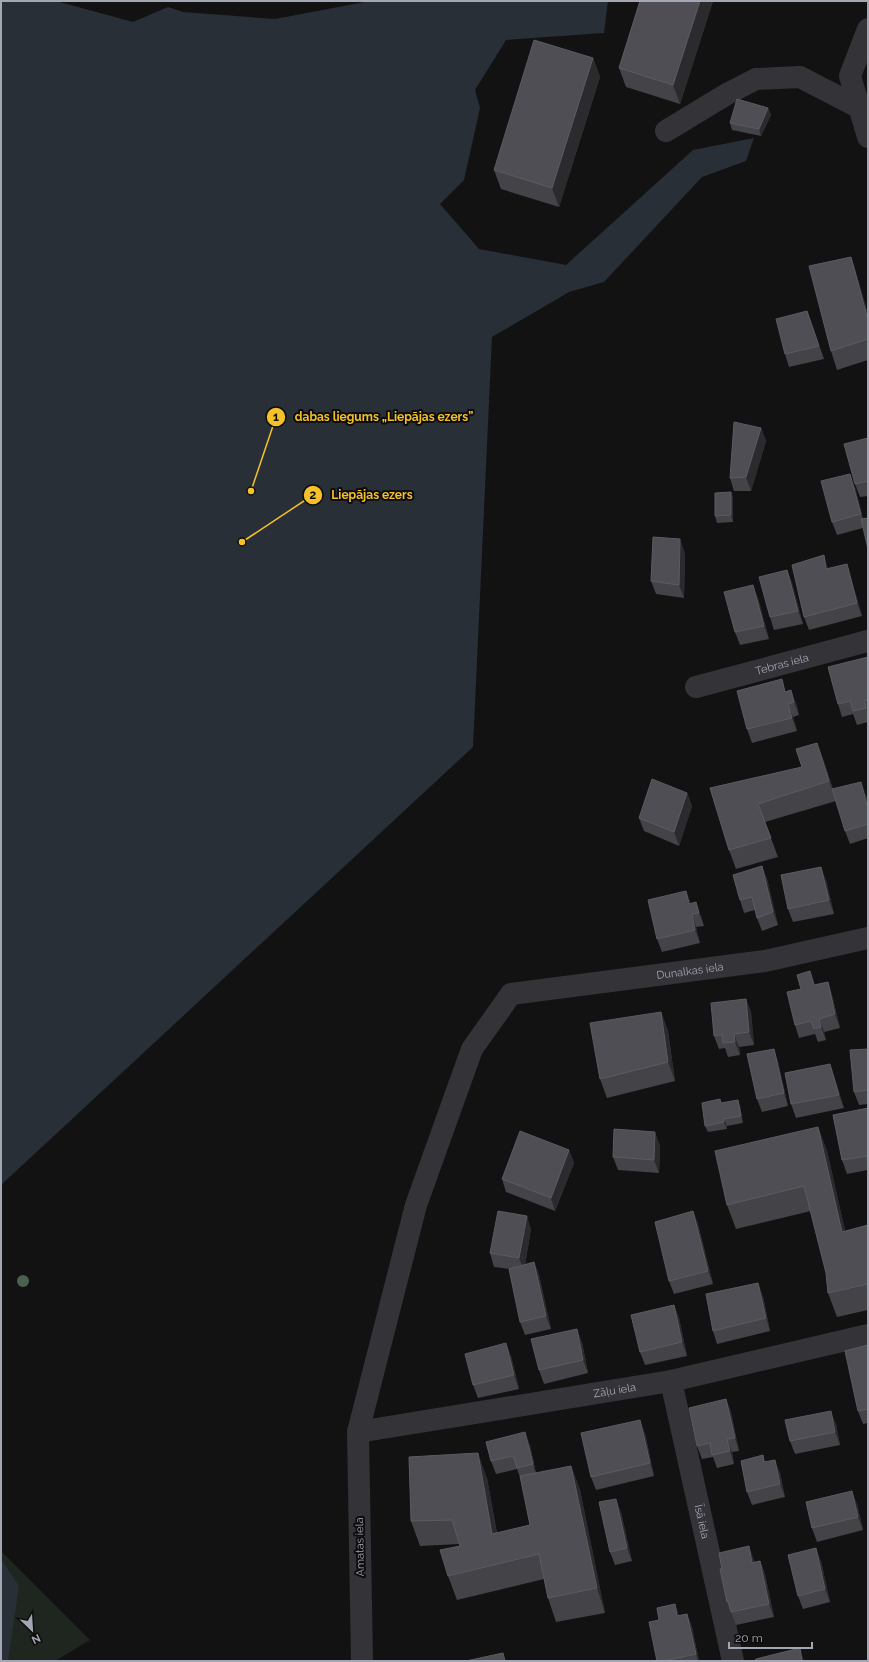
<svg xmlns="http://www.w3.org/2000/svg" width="869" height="1662" font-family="Raleway,sans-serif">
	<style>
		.green { fill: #1e261f }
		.water { fill: #282f37 }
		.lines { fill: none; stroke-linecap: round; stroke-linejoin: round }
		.street { stroke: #333338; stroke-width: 22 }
		.tree { fill: #4b604e }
		.wall { fill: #434348 }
		.shaded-wall { fill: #2b2b2e }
		.building { fill: #4e4e54; stroke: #5b5c63 }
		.labels { text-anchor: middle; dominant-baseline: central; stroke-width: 4; stroke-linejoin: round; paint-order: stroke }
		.street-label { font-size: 11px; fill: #a3a7b4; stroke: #0d0d0e }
		.leader { fill: none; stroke: #f5c028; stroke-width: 1.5 }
		.callout-dot { fill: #f5c028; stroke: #0d0d0e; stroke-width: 1.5 }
		.mark-label { font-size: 12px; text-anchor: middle; font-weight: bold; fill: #111 }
		.callout-label { font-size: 12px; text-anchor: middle; font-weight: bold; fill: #f5c028; stroke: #0d0d0e; stroke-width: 4; stroke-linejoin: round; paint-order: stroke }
	</style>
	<rect width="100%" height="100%" fill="#121213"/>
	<polygon class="green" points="1,1551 90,1640 55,1661 1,1661"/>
	<g class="water">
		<polygon points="1,1 56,1 133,22 168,7 183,12 275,19 370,1 608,1 604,33 506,40 475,90 480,108 464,180 440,204 479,249 566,265 693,150 754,138 746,161 702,177 604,282 569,292 492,337 473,747 1,1185"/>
		<polygon points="1,1559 19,1586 8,1661 1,1661"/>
	</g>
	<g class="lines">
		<g class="street">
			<polyline points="868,29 850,76 868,137"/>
			<polyline points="666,131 727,94 756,79 800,77 860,108"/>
			<path id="s1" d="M696,687L868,641"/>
			<path id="s2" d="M671,1381L733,1661"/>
			<path id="s3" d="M358,1432L671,1381L868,1335"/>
			<path id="s4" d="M362,1661L358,1432L416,1205L472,1049L511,994L765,961L868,938"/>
		</g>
	</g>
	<circle class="tree" cx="23" cy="1281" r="6"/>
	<g class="wall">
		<polygon points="640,1 713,1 680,104 626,87 619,68"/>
		<polygon points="593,58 600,77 559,207 501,189 494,170"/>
		<polygon points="768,108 771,115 761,136 732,130 730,123"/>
		<polygon points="851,257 857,276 868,314 868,360 837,370 831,351"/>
		<polygon points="807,311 824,359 789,367 785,354"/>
		<polygon points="761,428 766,441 751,491 734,491 730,478"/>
		<polygon points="868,438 868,496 860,497 855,484"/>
		<polygon points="855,487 863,519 863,528 837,535 832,522"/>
		<polygon points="731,492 733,498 733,522 717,523 715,516"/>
		<polygon points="685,553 684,598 656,594 651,581"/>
		<polygon points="847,564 851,578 862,616 809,630 804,617 828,569"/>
		<polygon points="787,570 792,583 803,624 774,630 770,617"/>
		<polygon points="758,598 769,639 740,645 735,632"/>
		<polygon points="868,657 868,722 857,725 853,714 842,717 838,704"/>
		<polygon points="786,692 796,703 799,715 793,717 797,731 752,743 747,729"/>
		<polygon points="817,743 824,762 833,789 866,795 868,804 868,838 850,844 845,831 836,801 765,822 778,857 736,869 729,850 710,788 802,767"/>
		<polygon points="687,793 692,806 679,846 644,831 639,818"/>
		<polygon points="762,866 767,879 778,925 762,931 757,918 755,910 744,913 740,900"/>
		<polygon points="826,880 834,914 793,922 788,909"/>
		<polygon points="686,891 691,904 701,916 704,926 696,927 700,943 662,952 657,939"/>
		<polygon points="828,982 832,995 840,1028 824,1032 826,1040 818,1042 815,1034 799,1038 795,1025 815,985"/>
		<polygon points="746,999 751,1012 754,1045 739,1047 740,1055 728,1057 725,1048 719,1049 714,1036"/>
		<polygon points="661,1012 668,1031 675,1081 607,1098 600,1079"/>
		<polygon points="774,1049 778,1062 788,1106 762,1112 757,1099"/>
		<polygon points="868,1049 868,1104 859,1105 854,1092"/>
		<polygon points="834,1077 844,1108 796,1118 791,1104"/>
		<polygon points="722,1103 740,1106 743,1123 727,1126 727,1129 708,1132 705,1126"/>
		<polygon points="868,1108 868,1170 847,1174 842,1160"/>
		<polygon points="818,1127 827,1151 845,1231 868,1225 868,1310 837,1317 828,1293 826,1273 811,1211 736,1229 727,1205"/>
		<polygon points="660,1145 659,1173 618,1170 613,1157"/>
		<polygon points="569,1150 574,1163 555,1211 506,1192 502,1179"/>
		<polygon points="693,1211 698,1224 713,1284 674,1294 669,1281"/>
		<polygon points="531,1229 525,1265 534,1262 539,1275 551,1329 525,1335 520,1322 510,1269 494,1267 490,1253"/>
		<polygon points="763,1296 770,1331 717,1344 713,1331"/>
		<polygon points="674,1305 679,1318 687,1356 645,1365 640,1352"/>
		<polygon points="582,1342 588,1373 544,1384 539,1370"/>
		<polygon points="868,1345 868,1423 863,1424 858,1411"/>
		<polygon points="511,1356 519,1389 478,1398 473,1385"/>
		<polygon points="726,1399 731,1412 739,1451 732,1452 734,1464 717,1468 713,1457 702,1459 697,1446"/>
		<polygon points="836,1424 840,1445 795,1454 790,1441"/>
		<polygon points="645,1433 654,1476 596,1490 591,1477"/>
		<polygon points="530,1445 536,1473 571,1466 580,1490 605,1613 556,1622 548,1598 544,1579 457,1600 448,1576 460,1546 460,1544 420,1546 411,1521 487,1478 497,1533 530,1525 521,1480 517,1469 496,1474 491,1461"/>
		<polygon points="763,1455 765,1462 780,1473 785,1497 752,1505 747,1492"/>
		<polygon points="857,1504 863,1530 817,1542 812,1528"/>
		<polygon points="621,1512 632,1561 615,1565 610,1552"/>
		<polygon points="754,1560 755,1562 760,1561 765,1574 774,1617 736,1625 727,1602"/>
		<polygon points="821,1561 830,1602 803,1609 798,1596"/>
		<polygon points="675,1604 679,1616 687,1614 692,1627 699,1661 657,1661 659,1620"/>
	</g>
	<g class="shaded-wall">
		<polygon points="700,1 713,1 680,104 673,85"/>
		<polygon points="593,58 600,77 559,207 552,188"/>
		<polygon points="768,108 771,115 761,136 759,129"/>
		<polygon points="851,257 857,276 868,314 868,320"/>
		<polygon points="761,428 766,441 751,491 746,477"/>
		<polygon points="850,474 855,487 865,528 861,514"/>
		<polygon points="731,492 733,498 733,522 731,515"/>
		<polygon points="680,539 685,553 684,598 679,585"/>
		<polygon points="824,555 828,568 831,582 826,569"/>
		<polygon points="847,564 851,578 862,616 857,603"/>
		<polygon points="787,570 792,583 803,624 798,611"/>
		<polygon points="753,585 758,598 769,639 764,626"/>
		<polygon points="791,690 796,703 799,715 794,702"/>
		<polygon points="788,704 793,717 797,731 792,718"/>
		<polygon points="817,743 824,762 836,800 829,781"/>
		<polygon points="861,782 866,795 868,804 868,809"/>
		<polygon points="687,793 692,806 679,846 674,832"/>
		<polygon points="762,866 767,879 778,925 773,912"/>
		<polygon points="821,867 826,880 834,914 829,900"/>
		<polygon points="686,891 691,904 689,904"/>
		<polygon points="696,902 701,916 704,926 699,913"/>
		<polygon points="692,914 696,927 700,943 695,930"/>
		<polygon points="810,971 815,985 818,998 814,985"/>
		<polygon points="828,982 832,995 840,1028 835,1014"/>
		<polygon points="746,999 751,1012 754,1045 749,1032"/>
		<polygon points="661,1012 668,1031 675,1081 668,1062"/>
		<polygon points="819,1019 824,1032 826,1040 821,1027"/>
		<polygon points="734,1034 739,1047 740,1055 735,1042"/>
		<polygon points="774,1049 778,1062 788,1106 784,1093"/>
		<polygon points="830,1064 834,1077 844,1108 839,1095"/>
		<polygon points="738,1100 740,1106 743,1123 741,1116"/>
		<polygon points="724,1119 727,1126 727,1129 724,1122"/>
		<polygon points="818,1127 827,1151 851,1256 842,1232"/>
		<polygon points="655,1132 660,1145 659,1173 654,1160"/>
		<polygon points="569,1150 574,1163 555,1211 551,1198"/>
		<polygon points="693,1211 698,1224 713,1284 708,1271"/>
		<polygon points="527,1216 531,1229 524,1271 519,1258"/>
		<polygon points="534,1262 539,1275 551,1329 546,1316"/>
		<polygon points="758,1283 763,1296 770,1331 766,1318"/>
		<polygon points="674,1305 679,1318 687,1356 682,1342"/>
		<polygon points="577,1329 582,1342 588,1373 583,1360"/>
		<polygon points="506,1343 511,1356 519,1389 514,1375"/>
		<polygon points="726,1399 731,1412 739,1451 735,1438"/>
		<polygon points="831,1411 836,1424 840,1445 835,1432"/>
		<polygon points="640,1420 645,1433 654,1476 650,1463"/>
		<polygon points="525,1432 530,1445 537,1478 533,1464"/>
		<polygon points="727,1439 732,1452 734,1464 730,1451"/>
		<polygon points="478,1453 487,1478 501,1558 492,1534"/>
		<polygon points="775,1460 780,1473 785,1497 780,1484"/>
		<polygon points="571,1466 580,1490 605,1613 597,1588"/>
		<polygon points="852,1491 857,1504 863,1530 858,1517"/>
		<polygon points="616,1499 621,1512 632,1561 627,1548"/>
		<polygon points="749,1546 754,1560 757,1576 752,1563"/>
		<polygon points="816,1548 821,1561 830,1602 825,1589"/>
		<polygon points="760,1561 765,1574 774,1617 769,1604"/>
		<polygon points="675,1604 679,1617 677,1616"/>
		<polygon points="687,1614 692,1627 699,1661 698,1661 696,1654"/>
		<polygon points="800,1648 804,1661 802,1661"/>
	</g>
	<g class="building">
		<polygon points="640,1 700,1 673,85 619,68"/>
		<polygon points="534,40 593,58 552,188 494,170"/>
		<polygon points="737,99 768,108 759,129 730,123"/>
		<polygon points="851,257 868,320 868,339 831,351 809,266"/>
		<polygon points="807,311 819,346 785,354 776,319"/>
		<polygon points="734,422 761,428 746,477 730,478"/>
		<polygon points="868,438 868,481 855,484 844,444"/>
		<polygon points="850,474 861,514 832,522 821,481"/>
		<polygon points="731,492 731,515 715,516 715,493"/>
		<polygon points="868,518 868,549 861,519"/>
		<polygon points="653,537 680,539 679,585 651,581"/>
		<polygon points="824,555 826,569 847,564 857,603 804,617 792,565"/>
		<polygon points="787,570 798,611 770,617 759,577"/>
		<polygon points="753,585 764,626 735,632 724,592"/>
		<polygon points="868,657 868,700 864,701 866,708 853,711 850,701 838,704 828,667"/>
		<polygon points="782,679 785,692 791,690 794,702 788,704 792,718 747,729 737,691"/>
		<polygon points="817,743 829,781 758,804 771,838 729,850 710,788 802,767 796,749"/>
		<polygon points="652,779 687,793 674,832 639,818"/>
		<polygon points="861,782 868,809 868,824 845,831 832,789"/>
		<polygon points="762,866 773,912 757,918 752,897 740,900 733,875"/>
		<polygon points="821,867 829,900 788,909 781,875"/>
		<polygon points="686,891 689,904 696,902 699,913 692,914 695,930 657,939 648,900"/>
		<polygon points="810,971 814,985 828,982 835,1014 819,1019 821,1027 814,1029 811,1021 795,1025 787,992 801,989 797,975"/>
		<polygon points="746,999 749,1032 734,1034 735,1042 723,1043 722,1035 714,1036 711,1003"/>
		<polygon points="661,1012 668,1062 600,1079 590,1023"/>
		<polygon points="774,1049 784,1093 757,1099 747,1054"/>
		<polygon points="868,1049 868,1090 854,1092 850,1050"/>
		<polygon points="830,1064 839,1095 791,1104 785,1073"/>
		<polygon points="720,1099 721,1103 738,1100 741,1116 724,1119 724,1122 705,1126 702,1103"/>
		<polygon points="868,1108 868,1156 842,1160 833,1115"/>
		<polygon points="818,1127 842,1232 868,1225 868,1284 828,1293 826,1273 804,1186 727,1205 715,1151"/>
		<polygon points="614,1129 655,1132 654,1160 613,1157"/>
		<polygon points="520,1131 569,1150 551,1198 502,1179"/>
		<polygon points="498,1211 527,1216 519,1258 490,1253"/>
		<polygon points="693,1211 708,1271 669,1281 655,1222"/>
		<polygon points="534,1262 546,1316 520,1322 509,1269"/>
		<polygon points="758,1283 766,1318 713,1331 706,1294"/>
		<polygon points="674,1305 682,1342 640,1352 631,1315"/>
		<polygon points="577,1329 583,1360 539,1370 531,1339"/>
		<polygon points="506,1343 514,1375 473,1385 465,1354"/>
		<polygon points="868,1345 868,1409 858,1411 845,1351"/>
		<polygon points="726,1399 735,1438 727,1439 730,1451 712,1455 710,1443 697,1446 689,1408"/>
		<polygon points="831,1411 835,1432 790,1441 785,1420"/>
		<polygon points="640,1420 650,1463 591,1477 581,1433"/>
		<polygon points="525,1432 533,1464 517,1468 513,1456 491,1461 486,1442"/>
		<polygon points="478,1453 492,1534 530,1525 520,1476 571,1466 597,1588 548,1598 539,1554 448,1576 440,1550 460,1546 452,1520 411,1521 409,1457"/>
		<polygon points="763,1455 764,1462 775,1460 780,1484 747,1492 741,1461"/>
		<polygon points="852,1491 858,1517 812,1528 806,1502"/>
		<polygon points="616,1499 627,1548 610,1552 599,1502"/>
		<polygon points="749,1546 752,1563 760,1561 769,1604 731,1612 728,1601 727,1602 720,1569 722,1569 719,1553"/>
		<polygon points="816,1548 825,1589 798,1596 788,1555"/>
		<polygon points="675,1604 677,1616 687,1614 696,1654 664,1661 657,1661 649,1622 659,1620 657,1608"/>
		<polygon points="800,1648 802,1661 754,1661 756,1659"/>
		<polygon points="503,1653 505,1661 466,1661"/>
	</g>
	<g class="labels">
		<g class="street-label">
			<text stroke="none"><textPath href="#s1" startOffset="89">Tebras iela</textPath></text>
			<text stroke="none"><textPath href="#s4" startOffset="877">Dunalkas iela</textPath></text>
			<text stroke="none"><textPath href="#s3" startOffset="260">Zāļu iela</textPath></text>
			<text stroke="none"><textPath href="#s2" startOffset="144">Īsā iela</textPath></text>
			<text transform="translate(360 1547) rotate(-91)">Amatas iela</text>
		</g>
	</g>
	<path class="leader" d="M251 491L276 417M242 542L313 495"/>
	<g class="callout-dot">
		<circle cx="251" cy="491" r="4"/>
		<circle cx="242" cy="542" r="4"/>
		<circle cx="276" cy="417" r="10"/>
		<circle cx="313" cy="495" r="10"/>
	</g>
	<g class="mark-label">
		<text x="276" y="421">1</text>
		<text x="313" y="499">2</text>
	</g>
	<g class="callout-label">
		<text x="384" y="421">dabas liegums „Liepājas ezers”</text>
		<text x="372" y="499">Liepājas ezers</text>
	</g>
	<rect width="869" height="1662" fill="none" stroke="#a3a7b4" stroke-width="4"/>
	<g transform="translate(32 1630) rotate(155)" stroke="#0d0d0e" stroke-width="3" paint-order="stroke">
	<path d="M0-3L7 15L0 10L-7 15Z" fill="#a3a7b4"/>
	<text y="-6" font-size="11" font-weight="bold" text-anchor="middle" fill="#a3a7b4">N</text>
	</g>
	<path d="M729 1642v6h83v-6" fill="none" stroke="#a3a7b4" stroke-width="2"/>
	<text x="735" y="1642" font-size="12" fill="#a3a7b4" stroke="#0d0d0e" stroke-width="3" paint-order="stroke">20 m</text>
</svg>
